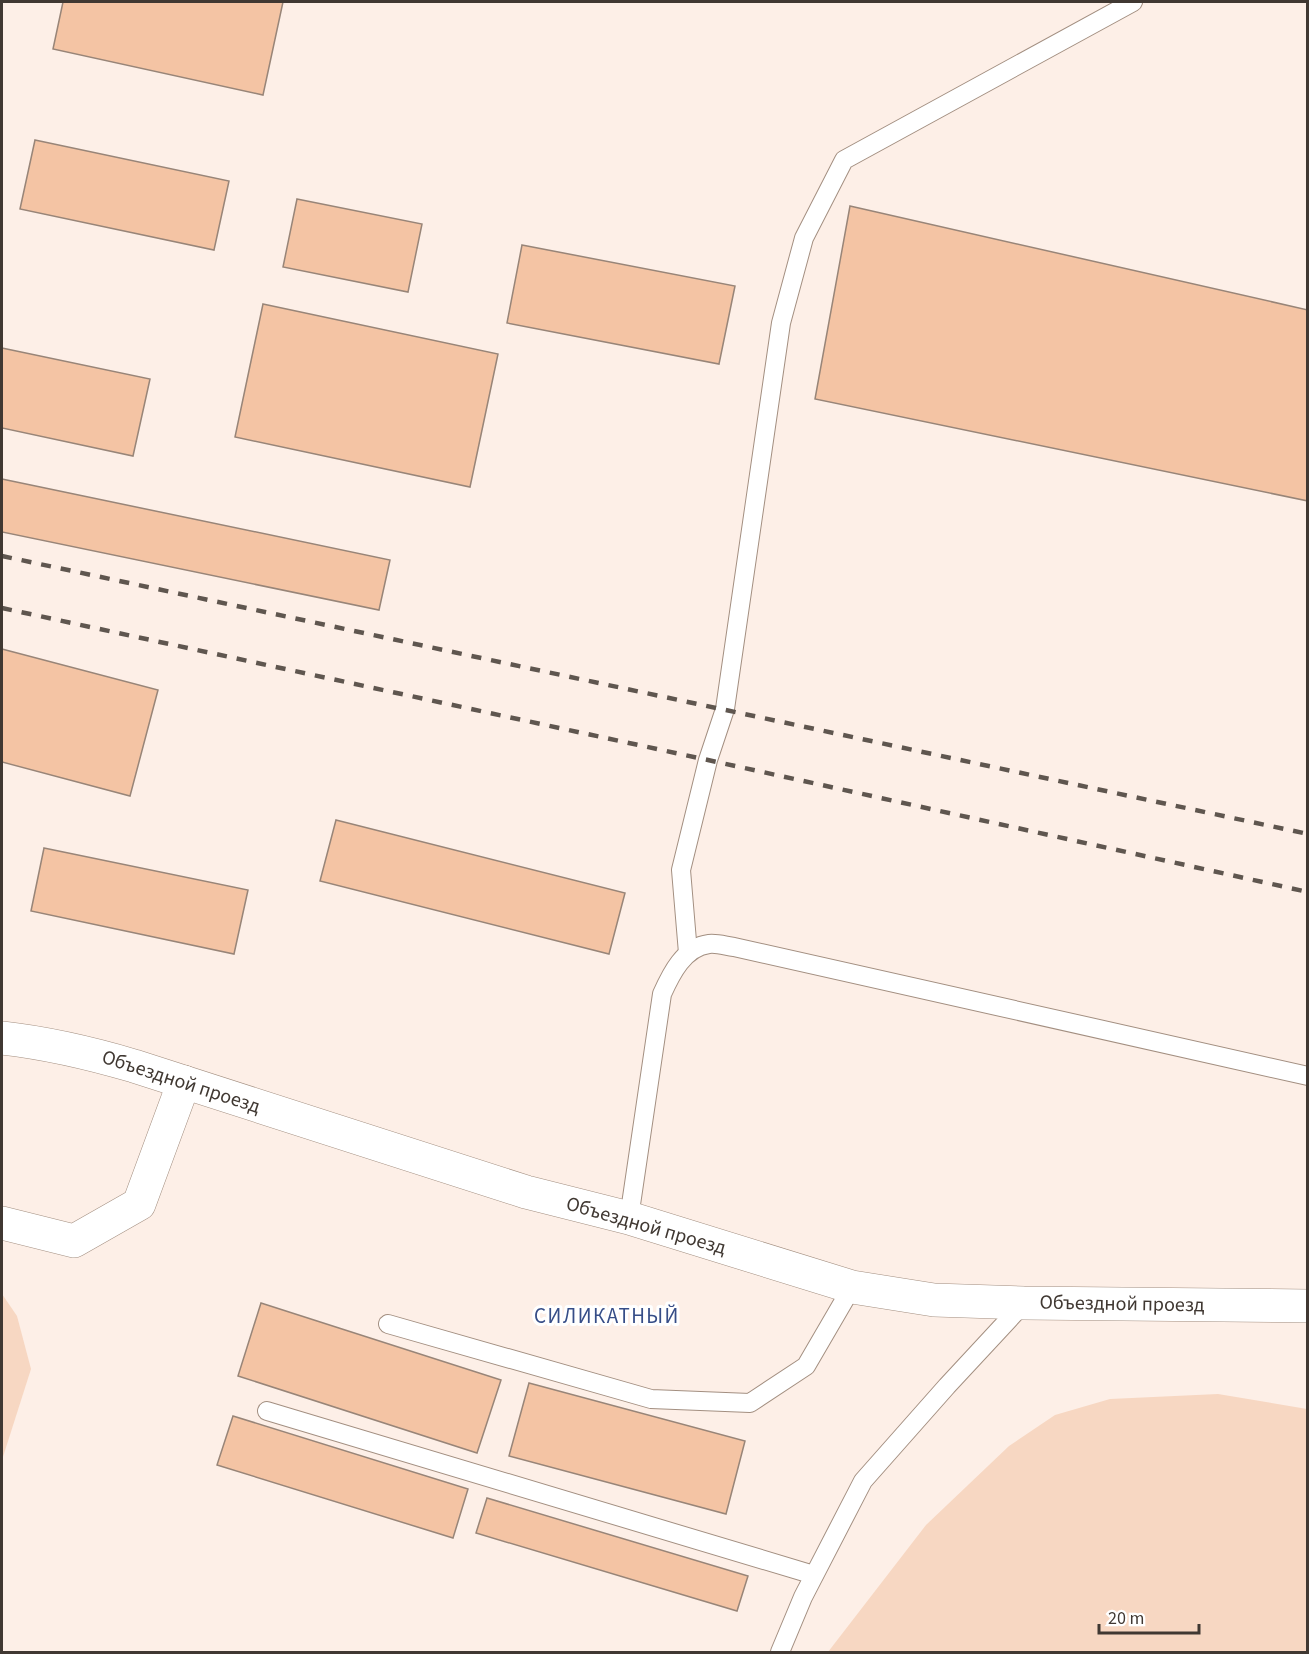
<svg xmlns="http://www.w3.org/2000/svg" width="1309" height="1654" font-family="'Source Sans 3',sans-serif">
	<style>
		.green { fill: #f7d7c2 }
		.building { fill: #f4c4a4; stroke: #988578; stroke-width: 1.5 }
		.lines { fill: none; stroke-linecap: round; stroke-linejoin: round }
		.lane-casing { stroke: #a38f81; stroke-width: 20 }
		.street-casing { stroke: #a38f81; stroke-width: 34 }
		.lane { stroke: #fff; stroke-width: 18 }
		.street { stroke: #fff; stroke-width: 33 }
		.rail { stroke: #5f564f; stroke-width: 4.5; stroke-dasharray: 10 10; stroke-linecap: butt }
		.labels { text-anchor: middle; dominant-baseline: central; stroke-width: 6; stroke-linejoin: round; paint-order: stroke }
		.street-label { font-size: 20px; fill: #403832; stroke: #fff }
		.neighbourhood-label { font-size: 21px; letter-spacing: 1.5px; fill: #364d87; stroke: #fff }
	</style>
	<rect width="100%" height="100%" fill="#fdefe7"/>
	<g class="green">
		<polygon points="2,1294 17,1316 31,1369 2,1460"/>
		<polygon points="1218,1394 1307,1409 1307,1652 828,1652 926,1525 1009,1446 1055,1415 1110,1399"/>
	</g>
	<g class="building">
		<polygon points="63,2 283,2 263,95 53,49"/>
		<polygon points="35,140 229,181 214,250 20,209"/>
		<polygon points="297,199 422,224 408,292 283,267"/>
		<polygon points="850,206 1308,310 1308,501 815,399"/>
		<polygon points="522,245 735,286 719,364 507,323"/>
		<polygon points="263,304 498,354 470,487 235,437"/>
		<polygon points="2,348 150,379 133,456 2,428"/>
		<polygon points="2,479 390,560 379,610 2,532"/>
		<polygon points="2,649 158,690 130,796 2,762"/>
		<polygon points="336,820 625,893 609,954 320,881"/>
		<polygon points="44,848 248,890 234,954 31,911"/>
		<polygon points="261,1303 501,1380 477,1453 238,1376"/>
		<polygon points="529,1383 745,1441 726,1514 509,1456"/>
		<polygon points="233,1416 468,1489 453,1538 217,1465"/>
		<polygon points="487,1498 748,1576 737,1611 476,1533"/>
	</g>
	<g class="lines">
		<defs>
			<g id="lane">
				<polyline points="688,953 681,870 708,760 725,709 781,323 804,238 844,160 1133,2"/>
				<path d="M629,1218L662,994C671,974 684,947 709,944C717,943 726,946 734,947L1308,1076"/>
				<polyline points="388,1324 651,1399 750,1403 806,1366 852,1287"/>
				<polyline points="267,1411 814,1575"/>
				<polyline points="780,1652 803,1597 863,1481 947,1386 1024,1303"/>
			</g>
			<g id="street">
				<path d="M2,1038C47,1043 90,1053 134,1066L526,1192L629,1218L852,1287L934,1300L1024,1303L1308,1306"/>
				<polyline points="2,1223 74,1241 139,1204 184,1082"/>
			</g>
		</defs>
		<use href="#lane" class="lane-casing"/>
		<use href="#street" class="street-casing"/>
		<use href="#lane" class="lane"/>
		<use href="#street" class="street"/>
		<g class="rail">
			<polyline points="2,556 1308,834"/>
			<polyline points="2,608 708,760 1308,892"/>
		</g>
	</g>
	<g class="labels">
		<g class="street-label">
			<text transform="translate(181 1082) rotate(18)">Объездной проезд</text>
			<text transform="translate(646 1226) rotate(16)">Объездной проезд</text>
			<text transform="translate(1122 1304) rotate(1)">Объездной проезд</text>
		</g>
		<g class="neighbourhood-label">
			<text x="607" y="1316">СИЛИКАТНЫЙ</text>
		</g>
	</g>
	<rect width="1309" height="1654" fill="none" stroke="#403832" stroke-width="6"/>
	<path d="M1099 1624v9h100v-9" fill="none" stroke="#403832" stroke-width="3"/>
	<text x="1108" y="1624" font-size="18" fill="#403832" stroke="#ffffff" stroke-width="4.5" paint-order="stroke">20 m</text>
</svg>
